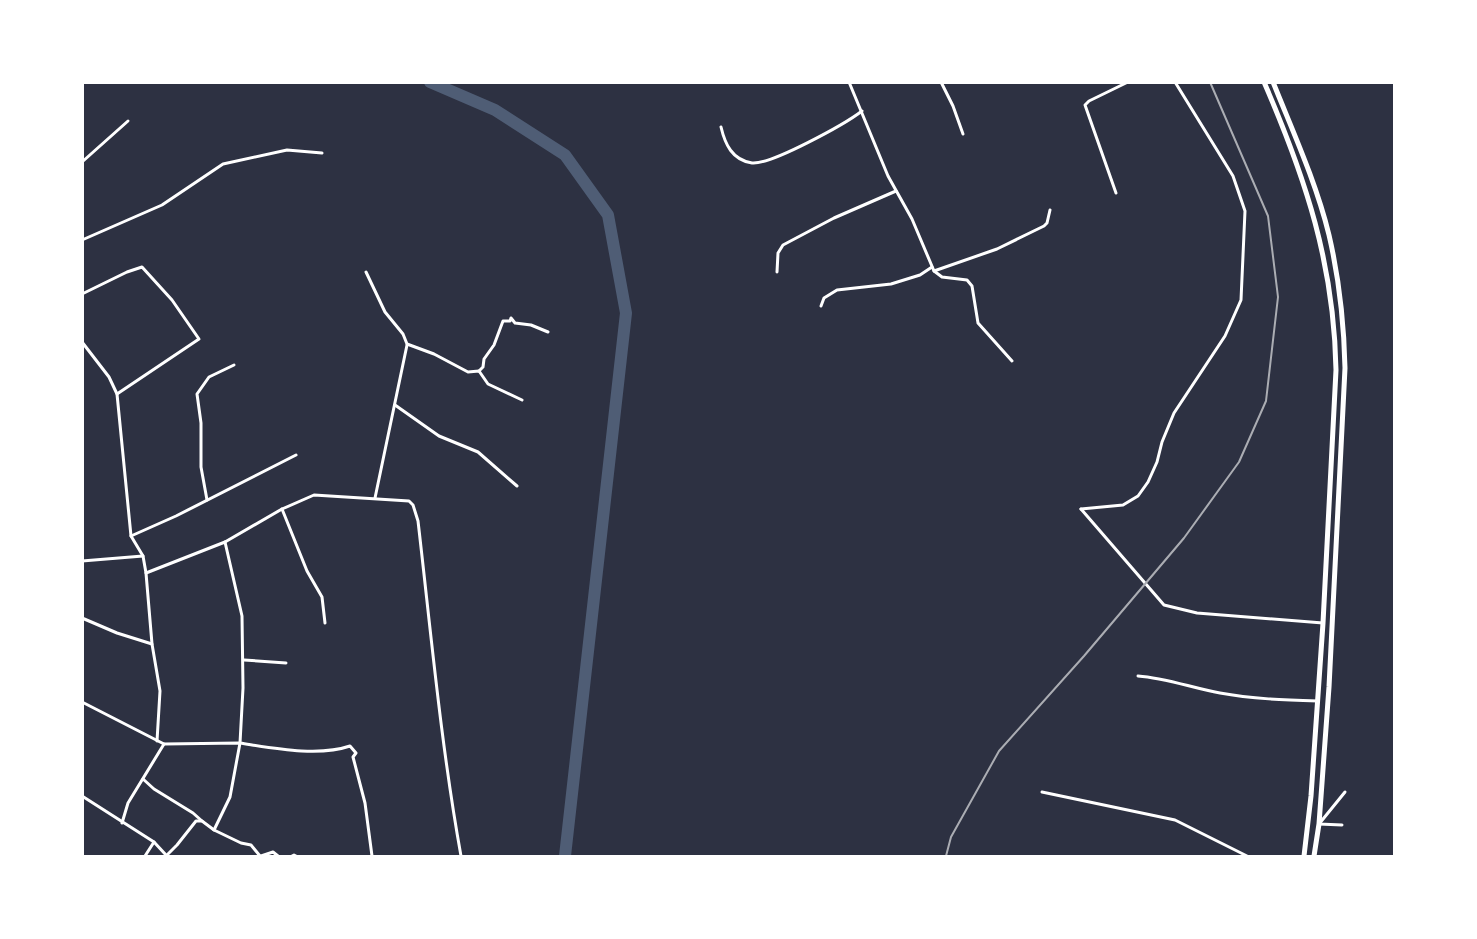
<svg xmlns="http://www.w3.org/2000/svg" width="1477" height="939" font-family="Arial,sans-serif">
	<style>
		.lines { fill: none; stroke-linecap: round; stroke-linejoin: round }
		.river { stroke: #4f5d75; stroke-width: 12 }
		.minor { stroke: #fff; stroke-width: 3 }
		.trunk { stroke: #fff; stroke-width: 5 }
		.rail { stroke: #abadb3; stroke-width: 2 }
	</style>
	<rect width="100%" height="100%" fill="#2d3142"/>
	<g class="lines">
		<polyline class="river" points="430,82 495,110 565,155 608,215 626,313 565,856"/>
		<g class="minor">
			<polyline points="849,82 888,176 912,219 934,271 942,277 967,280 972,286 978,323 1012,361"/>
			<polyline points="941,82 953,106 963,134"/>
			<path d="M721,127C725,144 732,160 752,163C771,165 845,124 862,111"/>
			<polyline points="82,162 128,121"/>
			<polyline points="1116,193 1085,105 1089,101 1128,82"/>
			<polyline points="82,240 162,205 223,164 287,150 322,153"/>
			<polyline points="934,271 997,249 1044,226 1047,223 1050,210"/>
			<polyline points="366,272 385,312 403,334 407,344 434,354 468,372 479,371 488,384 522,400"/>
			<polyline points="777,272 778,253 783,245 834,218 896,191"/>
			<polyline points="82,294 127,272 142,267 172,300 199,339 117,394"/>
			<polyline points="821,306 824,298 837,290 891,284 920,275 932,267"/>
			<polyline points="82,342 109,377 117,394 131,536 143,556 146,573 152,644 160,691 157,741"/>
			<polyline points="479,371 483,367 484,359 494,345 503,321 510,321 511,318 515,323 531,325 548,332"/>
			<polyline points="395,405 439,436 478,452 517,486"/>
			<polyline points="375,498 407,345"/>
			<polyline points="207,500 201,467 201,423 197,394 209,377 234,365"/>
			<polyline points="282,509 307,571 322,597 325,623"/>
			<polyline points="1081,509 1123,505 1138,496 1148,482 1157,462 1162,442 1174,413 1225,336 1241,300 1245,211 1233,176 1175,82"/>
			<polyline points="1081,509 1164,605 1197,613 1323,623"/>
			<polyline points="131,536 176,516 296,455"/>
			<path d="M225,542L242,616L243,688L240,743C273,748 318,757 350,746L356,753L353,757L365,803L372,856"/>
			<polyline points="82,561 143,556"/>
			<path d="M146,573L225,542L282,509L314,495L409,501L413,505L418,521C431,633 441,745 461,856"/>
			<polyline points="82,618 117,633 152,644"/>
			<polyline points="244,660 286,663"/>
			<path d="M1138,676C1166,678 1192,688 1220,693C1252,699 1285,700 1318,701"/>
			<polyline points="82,702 164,744 240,743 230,797 214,830"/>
			<polyline points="143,779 154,789 193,813 202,821"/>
			<polyline points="1042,792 1175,820 1247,856"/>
			<polyline points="82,796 154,842 166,855"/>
			<polyline points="122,823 128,803 164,744"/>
			<polyline points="1342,825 1319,824 1345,792"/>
			<polyline points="167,855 177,845 196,821 202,821 214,830 241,843 251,845 260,856"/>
			<polyline points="145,856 154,842"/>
			<polyline points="261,856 273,852 278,856"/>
			<polyline points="292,856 294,855 296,856"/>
		</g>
		<g class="trunk">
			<path d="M1264,82C1306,179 1334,264 1336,370L1323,623L1311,796L1304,856"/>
			<path d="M1273,82C1293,132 1316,182 1329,235C1339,278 1344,323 1345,368L1329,687L1319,824L1314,856"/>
		</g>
		<polyline class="rail" points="946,856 951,837 999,751 1084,656 1184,538 1239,462 1266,401 1278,297 1268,216 1210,82"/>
	</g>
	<rect width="1477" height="939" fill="none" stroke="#ffffff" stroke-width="168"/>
</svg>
